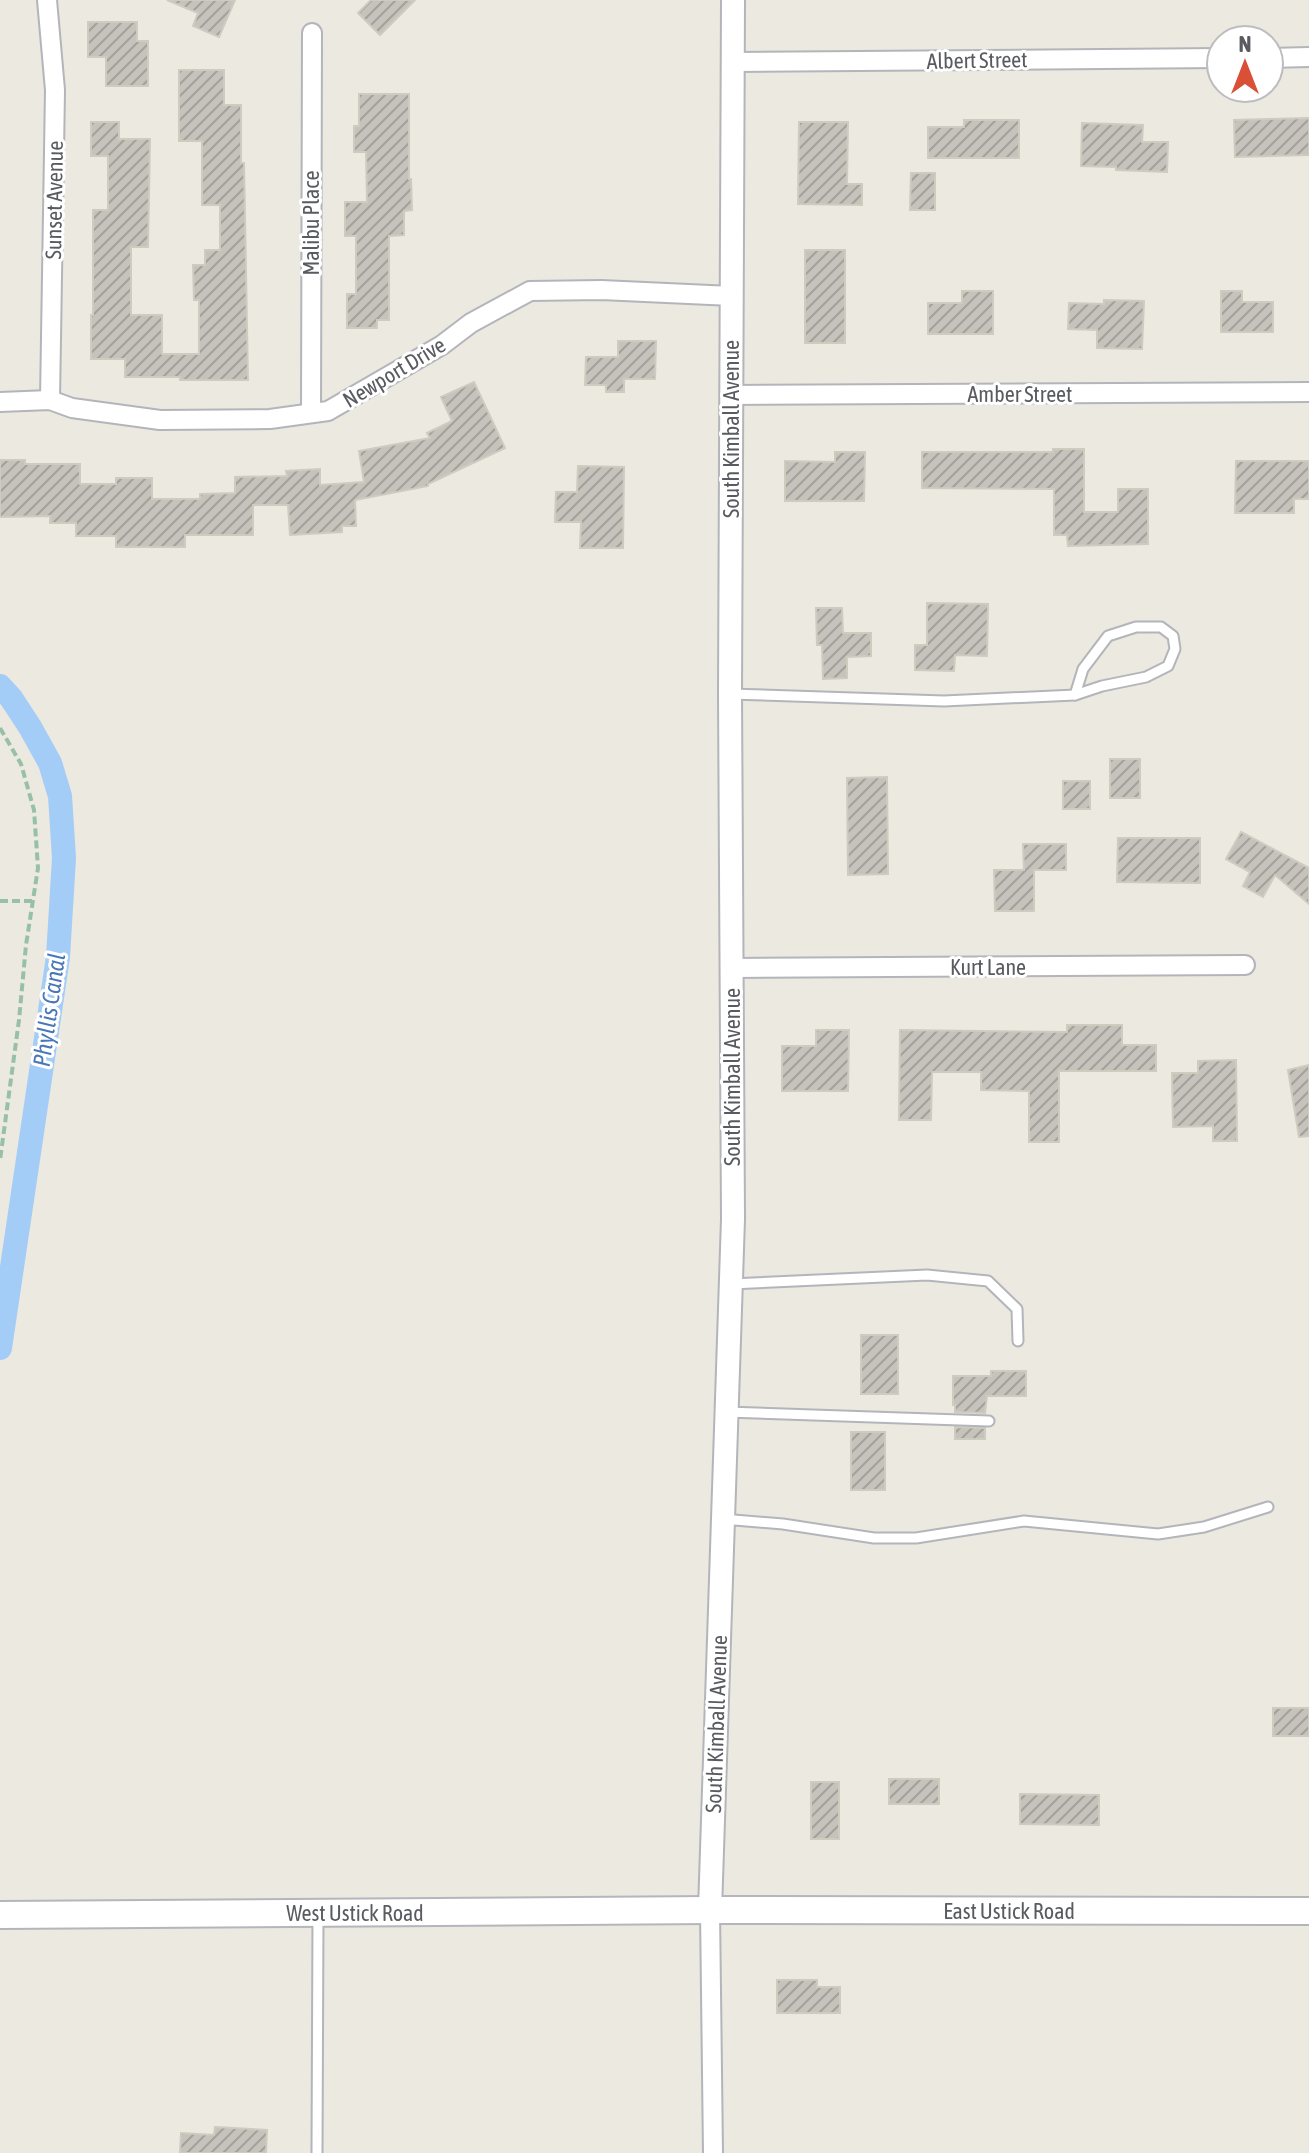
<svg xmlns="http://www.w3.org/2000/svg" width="1309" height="2153" font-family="'Asap Condensed',sans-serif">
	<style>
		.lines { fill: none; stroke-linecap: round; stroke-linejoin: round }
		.canal { stroke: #a3ccf7; stroke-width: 24 }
		.building { fill: url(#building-hatch); stroke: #cecbbf; stroke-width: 2 }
		.service-casing { stroke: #b3b5ba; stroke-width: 13 }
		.minor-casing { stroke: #b3b5ba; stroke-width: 22 }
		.tertiary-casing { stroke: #b3b5ba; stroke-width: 26 }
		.secondary-casing { stroke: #b4b6bc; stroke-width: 30 }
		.path { stroke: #98c0a7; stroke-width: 4; stroke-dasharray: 8 4; stroke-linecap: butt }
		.service { stroke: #fff; stroke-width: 9 }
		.minor { stroke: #fff; stroke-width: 18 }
		.tertiary { stroke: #fff; stroke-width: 22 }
		.secondary { stroke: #fff; stroke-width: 26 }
		.labels { text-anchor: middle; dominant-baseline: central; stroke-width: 6; stroke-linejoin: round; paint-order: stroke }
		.street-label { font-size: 22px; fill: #595b60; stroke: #fff }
		.water-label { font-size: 24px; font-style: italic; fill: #4977b7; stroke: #fff }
	</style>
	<defs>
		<pattern id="building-hatch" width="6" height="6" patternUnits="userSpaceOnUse" patternTransform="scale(2)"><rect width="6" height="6" fill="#c6c3bd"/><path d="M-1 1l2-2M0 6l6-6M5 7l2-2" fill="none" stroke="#a4a19d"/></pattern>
	</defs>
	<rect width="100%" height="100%" fill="#ebe9e0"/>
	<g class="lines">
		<polyline class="canal" points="0,686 11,698 30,727 50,763 60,796 64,858 58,957 0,1348"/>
	</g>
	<g class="building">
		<polygon points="167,0 235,0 219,37 193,26 198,13"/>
		<polygon points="371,0 415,0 380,35 358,13"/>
		<polygon points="88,22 137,22 137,41 148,41 148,86 106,86 106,57 88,57"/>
		<polygon points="179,70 224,70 224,105 241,105 241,163 244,163 248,380 180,380 180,377 125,377 125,359 91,359 91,315 93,315 93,210 108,210 108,156 91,156 91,122 119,122 119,139 150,139 148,247 131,247 131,315 162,315 162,354 199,354 199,300 194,300 193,265 205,265 205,250 220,250 220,205 202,205 202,141 179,141"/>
		<polygon points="359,94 409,94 409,179 411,179 412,210 404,211 404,235 389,236 389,320 377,320 377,328 347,328 347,294 356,294 356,236 345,236 345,202 367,202 366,152 354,152 354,126 359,126"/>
		<polygon points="1309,118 1309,155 1235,157 1234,120"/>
		<polygon points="964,120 1019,120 1019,158 928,158 928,127 964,127"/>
		<polygon points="799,122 848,122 847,184 862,184 862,205 798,204"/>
		<polygon points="1082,123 1143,125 1142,142 1168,142 1167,172 1116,170 1116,167 1081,166"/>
		<polygon points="911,173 935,173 935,210 910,210"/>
		<rect x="805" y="250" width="40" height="93"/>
		<polygon points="962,291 993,291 993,334 928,334 928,303 962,303"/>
		<polygon points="1221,291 1242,291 1242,302 1273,302 1273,332 1221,332"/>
		<polygon points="1104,300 1144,301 1142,349 1097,348 1097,330 1068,329 1069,303 1104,304"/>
		<polygon points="618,341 656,341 655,379 624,379 624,392 606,392 606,385 585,385 586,357 618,357"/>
		<polygon points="474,382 505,448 428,484 428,486 355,500 356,526 342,526 342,532 290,535 288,505 253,505 253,535 185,535 185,547 116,547 116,536 76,536 76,523 50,523 50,516 0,517 0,460 25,460 25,464 80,464 80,484 116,484 116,478 152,478 152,499 200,499 200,494 235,493 235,477 287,476 286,471 320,469 320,485 364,482 359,451 430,438 427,433 452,421 441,397"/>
		<polygon points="1053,449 1084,449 1084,512 1118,512 1118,489 1148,489 1148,544 1068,546 1067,535 1054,535 1054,489 922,488 922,452 1053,452"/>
		<polygon points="835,452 865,452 864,501 785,501 785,461 835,462"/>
		<polygon points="1236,461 1309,461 1309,499 1294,499 1294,513 1235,513"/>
		<polygon points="578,466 624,467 623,548 580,548 581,522 555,522 556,492 577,492"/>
		<polygon points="927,603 988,604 987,656 955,655 954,671 915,670 915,645 927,645"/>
		<polygon points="816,608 842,608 843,633 871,633 871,656 847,657 847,678 823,679 822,645 817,645"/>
		<rect x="1110" y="759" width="30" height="39"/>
		<polygon points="887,777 888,874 848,875 847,778"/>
		<rect x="1063" y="781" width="27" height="28"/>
		<polygon points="1241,832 1309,868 1309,904 1275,875 1263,897 1243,886 1250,872 1226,859"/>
		<polygon points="1118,838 1200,838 1200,883 1117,882"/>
		<polygon points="1023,844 1066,844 1066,870 1034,870 1034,911 995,911 994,870 1024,870"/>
		<polygon points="1067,1025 1122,1025 1122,1045 1156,1045 1156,1071 1059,1071 1059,1142 1029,1142 1029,1091 981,1090 981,1072 932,1072 931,1120 899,1120 900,1030 1067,1032"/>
		<polygon points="816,1030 849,1030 848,1091 782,1091 782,1046 816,1046"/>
		<polygon points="1236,1060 1237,1141 1213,1141 1213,1126 1173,1127 1172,1073 1198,1073 1198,1061"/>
		<polygon points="1309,1065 1309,1136 1299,1137 1288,1070"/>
		<rect x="861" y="1335" width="37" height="59"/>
		<polygon points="991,1371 1026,1371 1026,1396 987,1396 985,1413 955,1412 955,1405 953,1405 953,1376 991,1376"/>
		<polygon points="955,1427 985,1428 985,1439 955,1439"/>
		<rect x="851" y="1432" width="34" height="58"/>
		<rect x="1273" y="1708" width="36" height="28"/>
		<rect x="889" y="1779" width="50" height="25"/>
		<rect x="811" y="1782" width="28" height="57"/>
		<polygon points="1020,1794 1099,1795 1099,1825 1020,1824"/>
		<polygon points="777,1980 817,1980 817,1987 840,1987 840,2013 777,2013"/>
		<polygon points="215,2127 267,2130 266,2153 180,2153 181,2133 214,2135"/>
	</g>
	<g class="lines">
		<defs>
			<g id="service">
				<polygon points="1136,627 1161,627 1173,636 1175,649 1168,666 1146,677 1102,686 1075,695 1083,669 1108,636"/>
				<polyline points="730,694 944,701 1075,695"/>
				<polyline points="730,1284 927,1275 988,1281 1017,1309 1018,1341"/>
				<polyline points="726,1412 989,1421"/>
				<polyline points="722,1519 783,1524 874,1538 916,1538 1024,1521 1158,1534 1204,1527 1268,1507"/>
				<polyline points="317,2153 318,1917"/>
			</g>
			<g id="minor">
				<polyline points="47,0 55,90 50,400"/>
				<polyline points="1269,58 1309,57"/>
				<polyline points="733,62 1221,58"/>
				<polyline points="731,395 1309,392"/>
				<polyline points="0,402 50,400 72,408 160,420 270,419 328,411 442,345 471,323 530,291 601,290 732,296"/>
				<polyline points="311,413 312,33"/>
				<polyline points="732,968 1245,965"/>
				<polyline points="710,1910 713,2153"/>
			</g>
			<polyline id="tertiary" points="710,1910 733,1219 730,694 733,0"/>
			<polyline id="secondary" points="0,1915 710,1910 1309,1911"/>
		</defs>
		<use href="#service" class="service-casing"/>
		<use href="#minor" class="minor-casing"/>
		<use href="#tertiary" class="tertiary-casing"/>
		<use href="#secondary" class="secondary-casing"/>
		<g class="path">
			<polyline points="0,728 21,764 34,810 38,868 26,945 19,1020 0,1160"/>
			<polyline points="0,901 33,901"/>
		</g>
		<use href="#service" class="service"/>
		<use href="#minor" class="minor"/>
		<use href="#tertiary" class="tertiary"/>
		<use href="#secondary" class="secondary"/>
	</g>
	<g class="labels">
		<g class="street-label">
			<text transform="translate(977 60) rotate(-1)">Albert Street</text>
			<text transform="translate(54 200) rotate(-89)">Sunset Avenue</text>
			<text transform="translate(311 223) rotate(-90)">Malibu Place</text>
			<text transform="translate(394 372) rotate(-31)">Newport Drive</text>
			<text x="1020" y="394">Amber Street</text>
			<text transform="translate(731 429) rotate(-90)">South Kimball Avenue</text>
			<text x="988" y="967">Kurt Lane</text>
			<text transform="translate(732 1077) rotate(-90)">South Kimball Avenue</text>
			<text transform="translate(716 1724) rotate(-88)">South Kimball Avenue</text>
			<text x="1009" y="1911">East Ustick Road</text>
			<text x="355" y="1913">West Ustick Road</text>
		</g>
		<g class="water-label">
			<text transform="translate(49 1010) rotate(-82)">Phyllis Canal</text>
		</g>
	</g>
	<g transform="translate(1245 64)"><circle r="38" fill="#ffffff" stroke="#bdbdbf" stroke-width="2"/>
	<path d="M0-6L14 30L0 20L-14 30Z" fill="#d95037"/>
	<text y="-12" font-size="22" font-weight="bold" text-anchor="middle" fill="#595b60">N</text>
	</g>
</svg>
